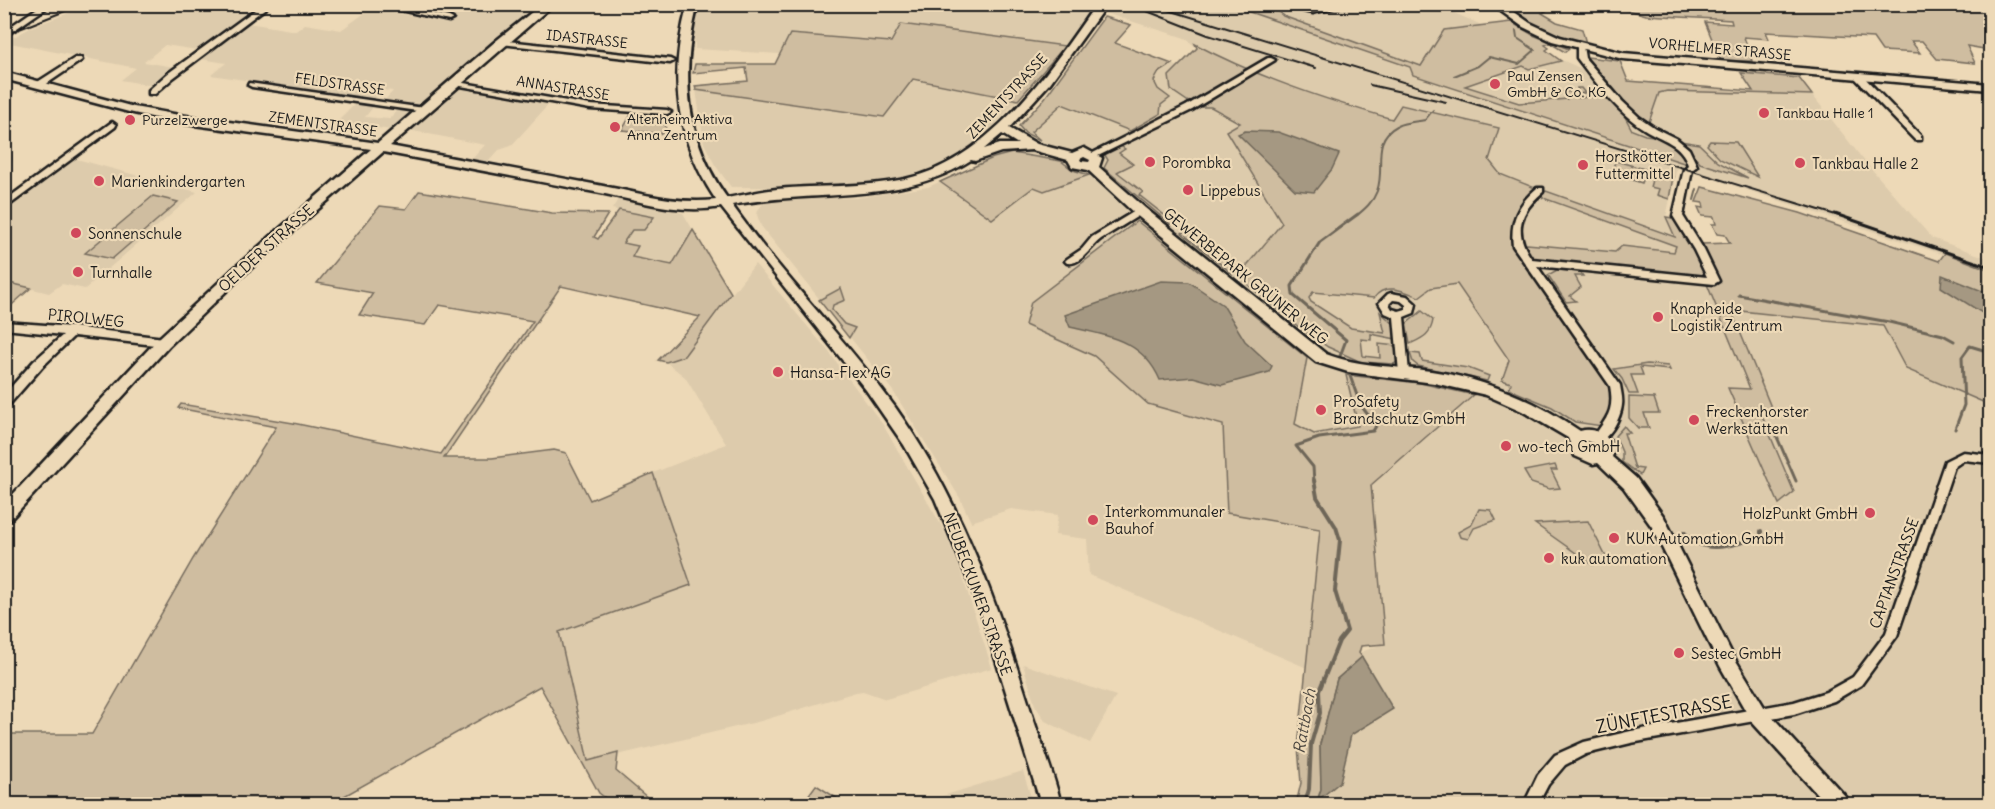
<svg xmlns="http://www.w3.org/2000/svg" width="1995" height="809" font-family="Delius,sans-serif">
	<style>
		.built { fill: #ddcbac }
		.green { fill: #cfbda0; stroke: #766c5e; stroke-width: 1.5 }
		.water { fill: #a59882; stroke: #6e6659; stroke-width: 1.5 }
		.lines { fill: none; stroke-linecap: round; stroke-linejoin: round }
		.stream-far2 { stroke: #6e6659; stroke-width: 2 }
		.stream-far1 { stroke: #6e6659; stroke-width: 3 }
		.stream { stroke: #6e6659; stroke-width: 4 }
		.street-casing { stroke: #1c1c1c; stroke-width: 5 }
		.secondary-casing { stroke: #1c1c1c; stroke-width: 5 }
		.street { fill: #edd9b7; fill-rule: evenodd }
		.secondary { fill: #edd9b7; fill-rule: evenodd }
		.rail-far1 { stroke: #1c1c1c; stroke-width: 2 }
		.rail { stroke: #1c1c1c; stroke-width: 3 }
		.poi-dot { fill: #d1495b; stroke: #edd9b7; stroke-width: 2 }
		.labels { text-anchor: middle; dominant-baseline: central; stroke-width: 4.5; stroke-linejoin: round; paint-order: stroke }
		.far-street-label { font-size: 14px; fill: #1c1c1c; stroke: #edd9b7 }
		.far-poi-label { font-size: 14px; fill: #1c1c1c; stroke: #edd9b7; text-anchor: start }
		.poi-label { font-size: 15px; fill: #1c1c1c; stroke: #edd9b7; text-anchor: start }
		.street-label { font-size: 15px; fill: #1c1c1c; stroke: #edd9b7 }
		.water-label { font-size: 16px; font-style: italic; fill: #4c4740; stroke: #edd9b7 }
		.near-street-label { font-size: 18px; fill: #1c1c1c; stroke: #edd9b7 }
	</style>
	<rect width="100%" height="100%" fill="#edd9b7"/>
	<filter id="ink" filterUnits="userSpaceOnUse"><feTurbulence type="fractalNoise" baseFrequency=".0167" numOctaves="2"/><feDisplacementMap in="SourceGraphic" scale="12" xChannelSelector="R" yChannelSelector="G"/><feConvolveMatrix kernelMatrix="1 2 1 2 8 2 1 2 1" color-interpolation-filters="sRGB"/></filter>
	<g filter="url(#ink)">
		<g class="built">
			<polygon points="1085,4 1097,8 1065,46 901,24 891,42 790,34 780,54 695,49 694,26 701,5"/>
			<polygon points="90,5 260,5 236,21 296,31 305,24 341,30 372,8 433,20 453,5 538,5 445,84 549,104 511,146 499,150 488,162 472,159 485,145 393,127 390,130 355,124 343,136 325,134 355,104 374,106 365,117 389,119 403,104 384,101 393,91 383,90 374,99 211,75 226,63 201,59 210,52 165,45 144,62 174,67 149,85 121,80 136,68 5,42 32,27"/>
			<polygon points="1111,5 1436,5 1603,78 1752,91 1741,73 1799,78 1861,157 1932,238 1990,259 1990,270 1677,167 1666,217 1694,253 1761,415 1775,417 1731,310 1884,326 1906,369 1990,405 1990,804 1316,804 1340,782 1351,735 1393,709 1359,653 1385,643 1371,485 1423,438 1445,389 1420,383 1347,375 1358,426 1314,434 1295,424 1307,358 1025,325 1094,356 1148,404 1223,425 1227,513 1320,529 1307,668 1089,575 1087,539 1055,535 1058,515 1011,509 971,522 960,498 893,391 761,226 757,215 758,210 765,201 783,197 855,198 928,187 993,158 1044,99 1104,17 1131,25 1115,43 1177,66 1197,48 1185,38 1105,13"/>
			<polygon points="913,79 1018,100 967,154 921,177 883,185 839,188 731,187 715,165 704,143 696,90 883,117"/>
			<polygon points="73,158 197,192 85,289 62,284 49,293 5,282 5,209"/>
			<polygon points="619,198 683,213 693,230 672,265 632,256 622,243 632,230 654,218 612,209"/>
			<polygon points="755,264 829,352 883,425 944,530 958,563 992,668 886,699 863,691 856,692 761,721 588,762 559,631 691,585 653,473 726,444 685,377 666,362 684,356"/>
			<polygon points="1023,664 1116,696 1090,743 1045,721 1035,705"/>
			<polygon points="1023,771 1033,804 917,804"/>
		</g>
		<g class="green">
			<path d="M1229,5C1246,5 1271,2 1283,16L1421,66L1444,30L1511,22L1533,35L1569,49L1565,52L1550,43L1545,45L1549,48L1546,50L1561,61L1529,69L1523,66L1465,86L1519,103L1567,99L1563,92L1578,91L1577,88H1581L1585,93L1575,94L1578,98L1612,95L1626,110L1624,115L1632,130L1645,135L1671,138L1693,166L1413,75L1410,67Z"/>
			<polygon points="1505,5 1531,5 1546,11 1542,13 1557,22 1582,29 1587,47 1531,23"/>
			<polygon points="1610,5 1979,5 1990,10 1990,50 1967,46 1975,63 1937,59 1922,41 1911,41 1920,53 1882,51 1873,38 1766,32 1769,39 1744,37 1752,61 1721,61 1705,22 1732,24 1731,20 1646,15"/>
			<polygon points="1104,17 1131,25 1115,43 1172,64 1159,72 1154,81 1158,89 1170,98 1161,105 1160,114 1130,131 1062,104 1031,132 1040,140 1025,133 1019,126 1044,99"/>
			<polygon points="901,24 1065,46 1018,100 913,79 884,117 696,90 695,86 748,81 746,68 693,73 695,64 775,64 790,34 891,42"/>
			<path d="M1195,44C1257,77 1324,99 1392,119L1401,105L1499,128L1489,160L1500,174L1540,190L1531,198L1546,191L1675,237L1666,217L1679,219L1696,253L1707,254L1702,244L1730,243L1725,235L1717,234L1712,224H1716L1714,217L1702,216L1698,207L1704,208L1703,203L1696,202L1702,187L1800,213L1939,261L1945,253L1990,270V405L1906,369L1883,326L1731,310L1775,417L1762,416L1794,492L1779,504L1728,388L1750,389L1704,277L1529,262L1518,246L1527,244L1615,252L1622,246L1674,252L1676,246L1541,197L1536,202L1528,200C1509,217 1509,227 1516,251L1607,382L1613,403L1602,426L1575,422L1552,407L1509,389L1511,383L1502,380L1509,360L1457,284L1431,288L1419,297C1404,291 1385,282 1374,298L1313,292L1309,298L1311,302L1351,328L1385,333L1380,312L1395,325L1396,339L1371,334V340L1361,339L1363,356L1380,358L1379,344L1396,346L1398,361L1394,364L1361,362L1328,347L1300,328L1246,283L1243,270L1282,223L1226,131L1240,123L1211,107H1196L1171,90L1169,76L1197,48Z"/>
			<polygon points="1587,57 1620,61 1628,81 1753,91 1741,73 1799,78 1812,95 1667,91 1659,93 1649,122 1638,116 1589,62"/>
			<polygon points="632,113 665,115 666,134 622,130"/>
			<polygon points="1680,141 1699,144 1718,162 1748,178 1700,163"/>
			<polygon points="1710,141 1736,142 1758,177 1720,159 1707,145"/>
			<polygon points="1119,145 1125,149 1119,153 1133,164 1117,172 1143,192 1139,195 1173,222 1170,224 1104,168 1108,160 1103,152"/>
			<polygon points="1012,153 1061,161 1073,170 1089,175 1044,191 1034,187 992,219 940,182 993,158"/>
			<polygon points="1616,161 1673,177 1669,199 1657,195 1659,189 1650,187 1652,180 1644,178 1642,183 1610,173"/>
			<polygon points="419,191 552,213 608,214 594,237 598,239 619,210 654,217 644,230 632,230 623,243 638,246 632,257 672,265 693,230 731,293 684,356 666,362 658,360 700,317 561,286 444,458 492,458 554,450 566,453 590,500 653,473 691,585 559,632 588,761 618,753 616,771 655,804 613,804 599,793 540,686 330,804 5,804 5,734 92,734 193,559 276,427 178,408 181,404 293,423 441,454 533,321 439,305 425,325 359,315 373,293 317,283 380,206 406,209"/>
			<polygon points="153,196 178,202 112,259 85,253"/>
			<polygon points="1137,221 1307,358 1295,424 1314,434 1358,426 1346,375 1420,383 1474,395 1371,485 1385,644 1361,646 1359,653 1362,657 1337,679 1320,744 1321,789 1316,804 1296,804 1301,783 1298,747 1320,529 1227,513 1223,425 1148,404 1094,356 1025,325 1031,302"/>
			<polygon points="1190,229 1197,231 1234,262 1236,272 1233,274 1182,233"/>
			<polygon points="1557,270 1580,272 1583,276 1575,276 1581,287 1570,296 1576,301 1566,302 1548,275"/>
			<polygon points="5,282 31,288 5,311 4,282"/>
			<polygon points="841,288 845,300 833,305 832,310 844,324 855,328 849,338 819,300"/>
			<path d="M1422,311L1433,320C1431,335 1422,338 1410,344L1406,324Z"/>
			<polygon points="1410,353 1420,354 1422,361 1468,368 1489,376 1487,381 1418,366 1413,362"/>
			<polygon points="1647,364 1668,366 1670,370 1640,367 1643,375 1631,375 1638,394 1629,394 1622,379 1614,369"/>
			<polygon points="1629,397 1654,398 1659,413 1644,413 1649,428 1638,428 1629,418"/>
			<polygon points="1624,426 1630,433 1624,433 1635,468 1643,469 1640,475 1622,462 1622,452 1615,436"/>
			<polygon points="1555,465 1557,470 1551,470 1560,488 1549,489 1531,483 1524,471"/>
			<polygon points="1479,509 1491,510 1496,520 1474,528 1468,539 1460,537 1458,532 1471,525"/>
			<polygon points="1588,521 1606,557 1593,565 1535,524"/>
			<polygon points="816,785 846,804 802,804"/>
		</g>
		<g class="water">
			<polygon points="1245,131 1278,132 1339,154 1332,169 1314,192 1295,190 1238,134"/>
			<polygon points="1942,275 1990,294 1990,318 1941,287"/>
			<path d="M1161,281L1189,282L1223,305L1245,341L1272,366L1269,372L1222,385L1193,377L1160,380C1143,340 1108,336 1070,327L1065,315Z"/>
			<polygon points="1362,657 1393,709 1351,735 1340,782 1318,800 1321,789 1320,744 1337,679"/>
		</g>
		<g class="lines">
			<g class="stream-far2">
				<polyline points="1454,76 1478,66 1489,57 1519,64 1535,50 1517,38 1516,31"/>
				<polyline points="1694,200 1697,189"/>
				<path d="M1356,216C1365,209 1373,202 1377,191C1386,168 1370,140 1397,126C1405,122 1416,122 1425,120L1433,110"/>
			</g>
			<g class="stream-far1">
				<polyline points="1739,295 1889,322 1943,335 1954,341"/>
				<polyline points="1340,356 1346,340 1293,295 1292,286 1320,242 1358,214"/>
				<polyline points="1955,429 1964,405 1962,357 1970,346 1990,352"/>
				<polyline points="1777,437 1796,481"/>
				<polyline points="1314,482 1313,467 1296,446 1319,438 1373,431 1376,426 1360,404 1349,373"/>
			</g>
			<g class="stream">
				<path d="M1684,532C1704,558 1734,544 1761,537V531"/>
				<polyline points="1305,804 1309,789 1311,744 1320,713 1319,691 1339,641 1347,631 1335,591 1340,540 1336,527 1317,497 1314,480"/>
			</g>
			<defs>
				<g id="street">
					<polygon points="43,4 52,4 4,37 4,31"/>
					<polygon points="263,4 271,4 173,78 155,94 149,94 149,90 167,74"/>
					<polygon points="374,4 390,4 449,17 453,19 449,21"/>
					<polygon points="1068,4 1078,4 1082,7 1078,9"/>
					<polygon points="1273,4 1290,4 1313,9 1332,4 1347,4 1313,13"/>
					<polygon points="498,40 670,59 674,61 670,63 501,44 497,42"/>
					<path d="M1577,46H1583L1585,58L1622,101L1639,117L1655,128L1677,139L1689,149L1697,166L1692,170L1683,216L1704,250L1719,281L1714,284L1537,266L1620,385C1621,392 1623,398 1622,405C1621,417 1608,444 1594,441L1593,438C1606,418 1615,412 1610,386L1513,246C1510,221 1518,204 1537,188H1543V192C1519,212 1513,233 1532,259L1707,277L1694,250L1673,216L1684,169L1688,165C1682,143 1661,140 1644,129C1617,112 1596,83 1577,58Z"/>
					<polygon points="75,58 81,58 82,60 42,87 36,87 36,83"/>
					<polygon points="1268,58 1271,58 1275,60 1192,110 1096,157 1093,158 1089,155 1186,106"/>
					<polygon points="1855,74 1861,74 1921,136 1921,140 1915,140 1855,78"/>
					<polygon points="452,81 590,105 667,110 671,112 667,114 590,109 455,85 452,85"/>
					<polygon points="249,83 424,108 428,110 424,112 252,87 248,85"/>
					<polygon points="112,122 116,125 115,127 4,209 4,201"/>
					<polygon points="4,155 9,156 9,160 4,161"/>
					<path d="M1140,208L1144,211L1143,213C1129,222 1115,230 1101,239C1090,247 1082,265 1067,263L1065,261L1067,259L1082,249L1092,237Z"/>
					<path d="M1391,293L1407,296L1416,304L1414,313L1404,317L1409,373L1404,377L1399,373L1394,317L1385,313L1379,303L1388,294ZM1393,300L1401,301L1406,305V309L1399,311L1392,309L1389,304Z"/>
					<polygon points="4,322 73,327 164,338 169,342 164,346 74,336 42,367 8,406 4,407 4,395 34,361 63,335 4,329"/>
					<polygon points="1963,452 1990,455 1990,463 1964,460 1954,467 1897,636 1861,685 1834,701 1794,714 1631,743 1586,754 1565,765 1548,785 1538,804 1524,804 1538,775 1555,755 1584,742 1631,731 1794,702 1826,692 1853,677 1886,633 1944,464 1945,461"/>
				</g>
				<g id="secondary">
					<path d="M542,4H554L390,146C459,159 529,172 598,185C637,192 675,205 716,200C675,139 668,74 688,4H698C680,73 685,139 727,198C744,195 760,191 777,189C819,185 863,188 905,179C987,162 1051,70 1096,4H1107L1050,83L1009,128L1037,144L1072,153L1084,148L1102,158L1099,167L1145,208L1326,354C1360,367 1396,366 1431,371C1485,379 1535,400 1580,431C1595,426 1608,436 1615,448L1612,457L1636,478L1664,517L1732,654L1766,710L1846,797L1849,804H1826L1752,722L1720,666L1652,527L1624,488L1598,463L1593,464L1575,456L1568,438L1522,411L1486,395L1434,383L1348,372L1316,362L1135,214L1088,170L1072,167L1068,160L1032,150L1001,152L975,161L971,160C899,206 812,189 732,205C782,276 844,337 895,407C959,497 996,600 1029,705C1039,738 1053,771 1061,804H1041L980,609L935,499L904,445L866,390L721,207C677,215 637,200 595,192C524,179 454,165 383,152L241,277L169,346L10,520L4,522V504L159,338L231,271L371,149L179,123L129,112L4,79V72L134,107L179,115L378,143L497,40ZM1002,134L1018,144H1000L984,149ZM1084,157L1090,160L1089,162L1081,161L1080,159ZM1586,441L1593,443L1599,450L1594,452L1586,448L1584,443Z"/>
					<polygon points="1491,4 1503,4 1530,23 1560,37 1623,53 1990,84 1990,90 1623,59 1552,41 1523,27"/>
				</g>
			</defs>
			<use href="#street" class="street-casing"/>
			<use href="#secondary" class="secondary-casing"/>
			<use href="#street" class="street"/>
			<use href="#secondary" class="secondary"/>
			<g class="rail-far1">
				<polyline points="1129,4 1208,35 1316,68"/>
				<polyline points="1149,4 1839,216"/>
				<polyline points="4,35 83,4"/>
				<polyline points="1370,85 1446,102"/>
			</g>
			<polyline class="rail" points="1835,214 1990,267"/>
		</g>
	</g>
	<g class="poi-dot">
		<circle cx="1495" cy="84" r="6"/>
		<circle cx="1764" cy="113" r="6"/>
		<circle cx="130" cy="120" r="6"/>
		<circle cx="615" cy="127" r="6"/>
		<circle cx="1150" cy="162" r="6"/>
		<circle cx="1800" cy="163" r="6"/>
		<circle cx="1583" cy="165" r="6"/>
		<circle cx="99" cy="181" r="6"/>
		<circle cx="1188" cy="190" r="6"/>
		<circle cx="76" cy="233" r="6"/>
		<circle cx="78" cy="272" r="6"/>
		<circle cx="1658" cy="317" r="6"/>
		<circle cx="778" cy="372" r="6"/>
		<circle cx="1321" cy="410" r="6"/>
		<circle cx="1694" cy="420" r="6"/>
		<circle cx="1506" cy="446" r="6"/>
		<circle cx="1870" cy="513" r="6"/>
		<circle cx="1093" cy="520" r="6"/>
		<circle cx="1614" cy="538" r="6"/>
		<circle cx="1549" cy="558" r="6"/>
		<circle cx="1679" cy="653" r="6"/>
	</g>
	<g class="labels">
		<g class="far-street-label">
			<text transform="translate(587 39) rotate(6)">IDASTRASSE</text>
			<text transform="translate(1720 49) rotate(5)">VORHELMER STRASSE</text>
			<text transform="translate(340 84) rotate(8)">FELDSTRASSE</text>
			<text transform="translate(563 88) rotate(9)">ANNASTRASSE</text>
			<text transform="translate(1007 96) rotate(-47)">ZEMENTSTRASSE</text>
			<text transform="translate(323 124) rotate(8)">ZEMENTSTRASSE</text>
		</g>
		<g class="far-poi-label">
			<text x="1507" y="76">Paul Zensen<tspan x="1507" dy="16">GmbH &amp; Co. KG</tspan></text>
			<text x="1776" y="113">Tankbau Halle 1</text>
			<text x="627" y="119">Altenheim Aktiva<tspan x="627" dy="16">Anna Zentrum</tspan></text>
			<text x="142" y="120">Purzelzwerge</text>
		</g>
		<g class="poi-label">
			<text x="1595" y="156">Horstkötter<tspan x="1595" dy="17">Futtermittel</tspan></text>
			<text x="1162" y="162">Porombka</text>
			<text x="1812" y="163">Tankbau Halle 2</text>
			<text x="111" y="181">Marienkindergarten</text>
			<text x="1200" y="190">Lippebus</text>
			<text x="88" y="233">Sonnenschule</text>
			<text x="90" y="272">Turnhalle</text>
			<text x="1670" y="308">Knapheide<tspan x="1670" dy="17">Logistik Zentrum</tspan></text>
			<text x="790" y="372">Hansa-Flex AG</text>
			<text x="1333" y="401">ProSafety<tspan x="1333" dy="17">Brandschutz GmbH</tspan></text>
			<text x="1706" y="411">Freckenhorster<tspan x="1706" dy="17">Werkstätten</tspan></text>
			<text x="1518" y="446">wo-tech GmbH</text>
			<text x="1105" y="511">Interkommunaler<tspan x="1105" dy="17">Bauhof</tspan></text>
			<text x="1858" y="513" text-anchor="end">HolzPunkt GmbH</text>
			<text x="1626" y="538">KUK Automation GmbH</text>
			<text x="1561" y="558">kuk automation</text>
			<text x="1691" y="653">Sestec GmbH</text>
		</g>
		<g class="street-label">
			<text transform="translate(266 248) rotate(-42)">OELDER STRASSE</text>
			<text transform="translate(1246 276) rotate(39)">GEWERBEPARK GRÜNER WEG</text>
			<text transform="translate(86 318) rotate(6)">PIROLWEG</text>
			<text transform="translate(1894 573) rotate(-70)">CAPTANSTRASSE</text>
			<text transform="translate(978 594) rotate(70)">NEUBECKUMER STRASSE</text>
		</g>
		<g class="water-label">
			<text transform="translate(1304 721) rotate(-80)">Rattbach</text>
		</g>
		<g class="near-street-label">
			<text transform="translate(1664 714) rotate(-11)">ZÜNFTESTRASSE</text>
		</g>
	</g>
	<rect width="1995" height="809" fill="none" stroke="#edd9b7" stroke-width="24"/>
	<rect x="12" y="12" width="1971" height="785" fill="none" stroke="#1c1c1c" stroke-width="2" filter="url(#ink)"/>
</svg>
